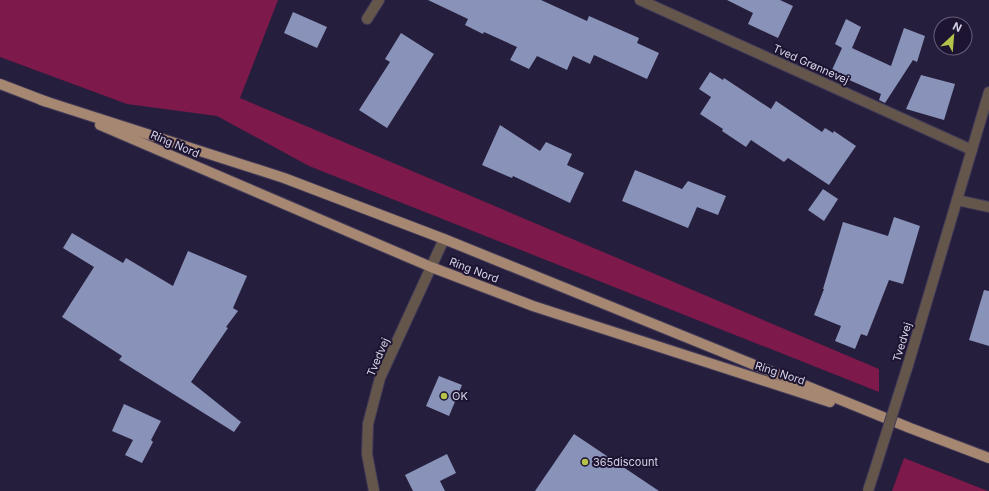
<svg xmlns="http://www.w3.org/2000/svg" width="989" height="491" font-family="Inter,sans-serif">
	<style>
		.green { fill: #7d194b }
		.building { fill: #8992b8 }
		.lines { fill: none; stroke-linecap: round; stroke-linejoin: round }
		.minor-casing { stroke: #423b58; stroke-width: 12 }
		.major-casing { stroke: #423b58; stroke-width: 12 }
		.minor { stroke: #65564c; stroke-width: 10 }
		.major { stroke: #a68772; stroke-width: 10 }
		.minor-bridge-casing { stroke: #423b58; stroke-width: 12; stroke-linecap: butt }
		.minor-bridge { stroke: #65564c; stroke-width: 10 }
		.poi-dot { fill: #b5c24a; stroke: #1d1432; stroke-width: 1.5 }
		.labels { text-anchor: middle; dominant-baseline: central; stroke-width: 4; stroke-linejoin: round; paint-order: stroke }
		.street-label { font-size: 11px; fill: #d6d2e6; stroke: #1d1432 }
		.poi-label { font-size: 11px; fill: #d6d2e6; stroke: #1d1432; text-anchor: start }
	</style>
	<rect width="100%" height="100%" fill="#261e3d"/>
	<g class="green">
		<polygon points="0,0 278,0 240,98 879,369 879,392 309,166 217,116 127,104 0,57"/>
		<polygon points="904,458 988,491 892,491"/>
	</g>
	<g class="building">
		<polygon points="428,0 541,0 587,21 589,16 639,38 637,43 659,53 647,79 594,55 590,64 573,56 567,70 537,56 529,69 510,60 517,47 484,32 483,34 465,25 468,19"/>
		<polygon points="727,0 780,0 793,6 778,38 748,24 753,13"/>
		<polygon points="293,12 327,27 317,48 284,33"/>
		<polygon points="846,19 861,27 852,48 891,66 904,28 925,36 917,62 913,60 885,103 879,100 881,94 831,72 842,48 835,44"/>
		<polygon points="401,33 434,54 387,128 359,110 390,62 385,59"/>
		<polygon points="710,72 723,80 724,78 771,109 776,101 822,132 825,128 833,133 834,131 856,146 829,185 788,158 784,162 751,140 746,147 722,131 723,129 700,114 711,97 699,89"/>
		<polygon points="921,75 955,84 944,120 906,109"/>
		<polygon points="500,125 540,151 546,142 572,154 567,165 584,173 570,203 513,176 512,178 482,165"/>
		<polygon points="635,170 682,189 688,181 726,196 718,215 697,207 688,228 622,201"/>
		<polygon points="823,189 838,199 824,221 808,210"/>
		<polygon points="894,217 920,226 903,284 889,280 867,336 861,334 855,349 835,341 841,326 814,315 824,289 823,289 843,222 888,236"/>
		<polygon points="72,233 123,263 126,258 173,286 188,251 247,276 233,308 238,311 226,327 228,328 191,382 241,422 234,432 119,360 122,356 62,317 94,267 63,248"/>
		<polygon points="984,290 989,291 989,346 969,340"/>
		<polygon points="439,376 462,385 449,416 426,406"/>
		<polygon points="124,404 161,421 151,440 153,442 142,463 125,455 133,440 112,431"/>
		<polygon points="574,434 586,442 659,491 535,491"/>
		<polygon points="447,454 456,473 440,481 445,491 413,491 405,475"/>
	</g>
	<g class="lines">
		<defs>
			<g id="minor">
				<polyline points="640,0 972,150"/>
				<polyline points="367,19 379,0"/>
				<polyline points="957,200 989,207"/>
				<polyline points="908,365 989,92"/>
				<polyline points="374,491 367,454 368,424 380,378 444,239"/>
			</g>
			<g id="major">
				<polyline points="0,84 47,102"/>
				<polyline points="41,100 284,178 444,239 910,428 989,458"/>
				<polyline points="100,125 431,267 533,306 830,402"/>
			</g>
		</defs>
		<use href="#minor" class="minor-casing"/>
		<use href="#major" class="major-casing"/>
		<use href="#minor" class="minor"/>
		<use href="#major" class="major"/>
		<defs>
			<polyline id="minor-bridge" points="868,491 908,365"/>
		</defs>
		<use href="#minor-bridge" class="minor-bridge-casing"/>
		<use href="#minor-bridge" class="minor-bridge"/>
	</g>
	<g class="poi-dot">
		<circle cx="444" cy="396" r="4"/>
		<circle cx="585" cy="462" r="4"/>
	</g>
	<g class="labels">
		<g class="street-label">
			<text transform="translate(811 64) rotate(24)">Tved Grønnevej</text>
			<text transform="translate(175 144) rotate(23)">Ring Nord</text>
			<text transform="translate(474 270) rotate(21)">Ring Nord</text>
			<text transform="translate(902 342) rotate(-73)">Tvedvej</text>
			<text transform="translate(378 357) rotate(-67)">Tvedvej</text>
			<text transform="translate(780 373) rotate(18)">Ring Nord</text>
		</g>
		<g class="poi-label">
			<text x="452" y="396">OK</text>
			<text x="593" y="462">365discount</text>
		</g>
	</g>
	<g transform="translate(953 36) rotate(26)"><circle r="19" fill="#1d1432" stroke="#67607a"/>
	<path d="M0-3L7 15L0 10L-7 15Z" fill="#b5c24a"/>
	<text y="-6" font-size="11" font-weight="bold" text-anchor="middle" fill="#d6d2e6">N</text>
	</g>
</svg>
